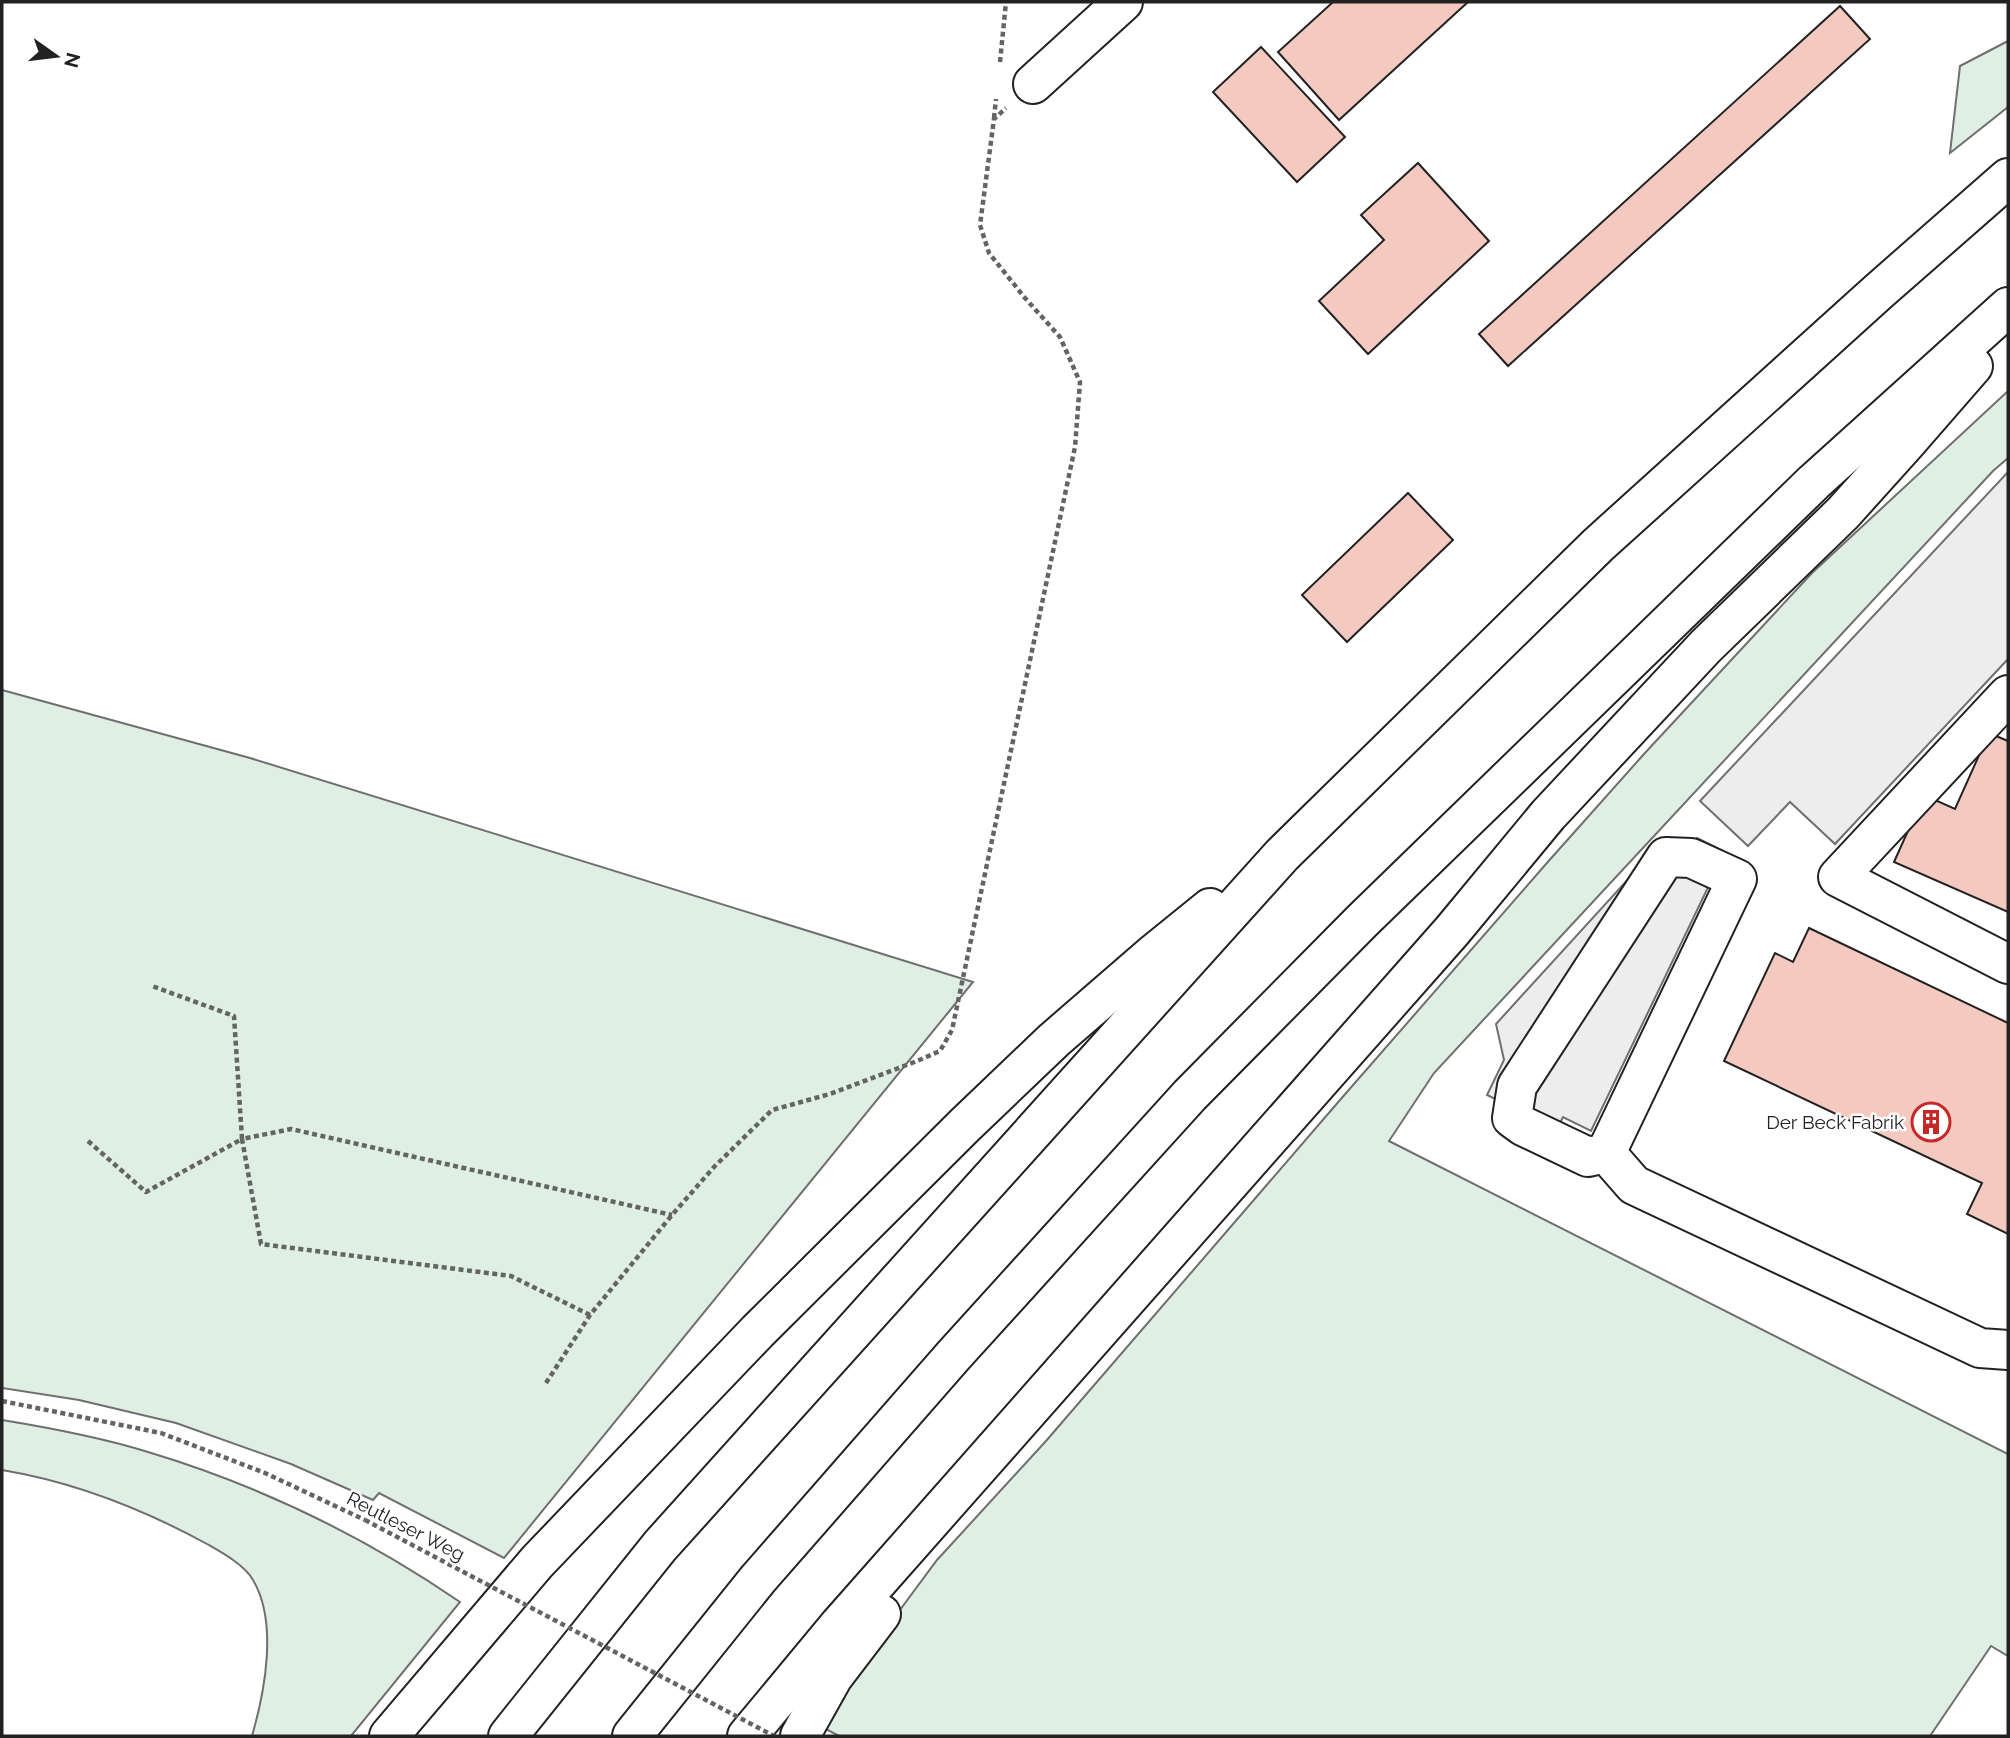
<svg xmlns="http://www.w3.org/2000/svg" width="2010" height="1738" font-family="Raleway,sans-serif">
	<style>
		.green { fill: #e0efe3; stroke: #6f6f6f; stroke-width: 2 }
		.parking { fill: #ededed; stroke: #6f6f6f; stroke-width: 2 }
		.building { fill: #f3c9c0; stroke: #222; stroke-width: 2 }
		.lines { fill: none; stroke-linecap: round; stroke-linejoin: round }
		.minor-casing { stroke: #222; stroke-width: 42 }
		.highway-casing { stroke: #222; stroke-width: 42 }
		.path { stroke: #646464; stroke-width: 4.5; stroke-dasharray: 5 3.5; stroke-linecap: butt }
		.minor { stroke: #fff; stroke-width: 38 }
		.highway { stroke: #fff; stroke-width: 38 }
		.path-bridge { stroke: #646464; stroke-width: 4.5; stroke-dasharray: 5 3.5; stroke-linecap: butt }
		.labels { text-anchor: middle; dominant-baseline: central; stroke-width: 5; stroke-linejoin: round; paint-order: stroke }
		.poi-label { font-size: 19px; fill: #222; stroke: #fff; text-anchor: end }
		.street-label { font-size: 19px; fill: #222; stroke: #fff }
	</style>
	<rect width="100%" height="100%" fill="#fff"/>
	<g class="green">
		<polygon points="2008,41 2008,107 1950,153 1960,66"/>
		<polygon points="2008,391 2008,458 1993,471 1434,1073 1389,1141 2008,1454 2008,1656 1991,1646 1930,1736 839,1736 824,1728 877,1641 937,1560 1046,1441 1340,1100 1546,864 1644,754 1812,573"/>
		<polygon points="2,690 250,758 973,982 504,1558 379,1493 373,1500 291,1464 176,1423 79,1400 2,1388"/>
		<path d="M2,1420C51,1428 100,1437 148,1452C258,1485 365,1537 460,1602L351,1736H252C265,1691 278,1622 253,1580C245,1565 221,1552 207,1544C143,1509 74,1482 2,1470Z"/>
	</g>
	<g class="parking">
		<polygon points="2008,472 2008,659 1835,844 1790,802 1748,846 1700,801"/>
		<polygon points="1697,838 1725,852 1591,1131 1563,1117 1557,1129 1487,1095 1504,1060 1496,1024 1662,842 1691,848"/>
	</g>
	<g class="building">
		<polygon points="1333,2 1468,2 1339,120 1278,52"/>
		<polygon points="1840,6 1870,39 1508,366 1479,334"/>
		<polygon points="1261,47 1345,137 1297,182 1213,92"/>
		<polygon points="1418,163 1489,241 1368,354 1319,301 1384,240 1361,215"/>
		<polygon points="1408,493 1453,540 1347,642 1302,595"/>
		<polygon points="1989,733 2008,741 2008,912 1894,862 1924,795 1955,809"/>
		<polygon points="1809,928 2008,1023 2008,1234 1967,1214 1982,1183 1724,1061 1775,953 1793,962"/>
	</g>
	<g class="lines">
		<defs>
			<g id="minor">
				<polyline points="1033,84 1123,2"/>
				<polyline points="2008,695 1838,877 2008,964"/>
				<polygon points="1666,857 1691,858 1737,879 1606,1153 1588,1157 1523,1126 1512,1118 1517,1086"/>
				<polyline points="1606,1153 1634,1185 1980,1348 2008,1350"/>
			</g>
			<g id="highway">
				<polyline points="389,1736 537,1562 758,1331 965,1125 1054,1040 1152,955 1210,908"/>
				<polyline points="508,1736 660,1546 1282,855 1598,545 1878,292 2008,178"/>
				<polyline points="632,1736 758,1579 954,1355 1190,1095 1362,921 1814,482 2008,307"/>
				<polyline points="747,1736 840,1624 1452,931 1548,815 1706,646 1843,513 1906,443 1973,366"/>
				<polyline points="800,1736 833,1677 881,1614"/>
			</g>
		</defs>
		<use href="#minor" class="minor-casing"/>
		<use href="#highway" class="highway-casing"/>
		<g class="path">
			<polyline points="1000,62 1006,2"/>
			<polyline points="994,118 996,99"/>
			<polyline points="88,1141 146,1192 242,1139 234,1016 152,986"/>
			<polyline points="590,1315 511,1276 261,1244 242,1139 291,1129 672,1215"/>
			<polyline points="546,1383 590,1315 672,1215 714,1167 772,1110 830,1094 917,1061 940,1051 952,1030 1075,447 1080,382 1060,337 1025,298 989,253 980,225 994,119 1006,108"/>
			<polyline points="2,1401 161,1433 265,1473 365,1520"/>
		</g>
		<use href="#minor" class="minor"/>
		<use href="#highway" class="highway"/>
		<polyline class="path-bridge" points="365,1520 774,1736"/>
	</g>
	<defs>
		<symbol id="building-ring" viewBox="-11 -11 22 22"><circle r="9.5" fill="#fff" stroke="#c62828" stroke-width="1.5"/><path d="M-4-6H4V6H1V3H-1V6H-4ZM-2.5-4.3h1.7v1.8h-1.7ZM.8-4.3h1.7v1.8H.8ZM-2.5-1h1.7V.8h-1.7ZM.8-1h1.7V.8H.8Z" fill="#c62828"/></symbol>
	</defs>
	<g fill-rule="evenodd">
		<use href="#building-ring" x="1909" y="1100" width="44" height="44"/>
	</g>
	<g class="labels">
		<g class="poi-label">
			<text x="1904" y="1122">Der Beck Fabrik</text>
		</g>
		<g class="street-label">
			<text transform="translate(406 1526) rotate(27)">Reutleser Weg</text>
		</g>
	</g>
	<rect width="2010" height="1738" fill="none" stroke="#222222" stroke-width="7"/>
	<g transform="translate(56 56) rotate(104)" stroke="#ffffff" stroke-width="5" paint-order="stroke">
	<path d="M0-5L12 26L0 18L-12 26Z" fill="#222222"/>
	<text y="-10" font-size="19" font-weight="bold" text-anchor="middle" fill="#222222">N</text>
	</g>
</svg>
